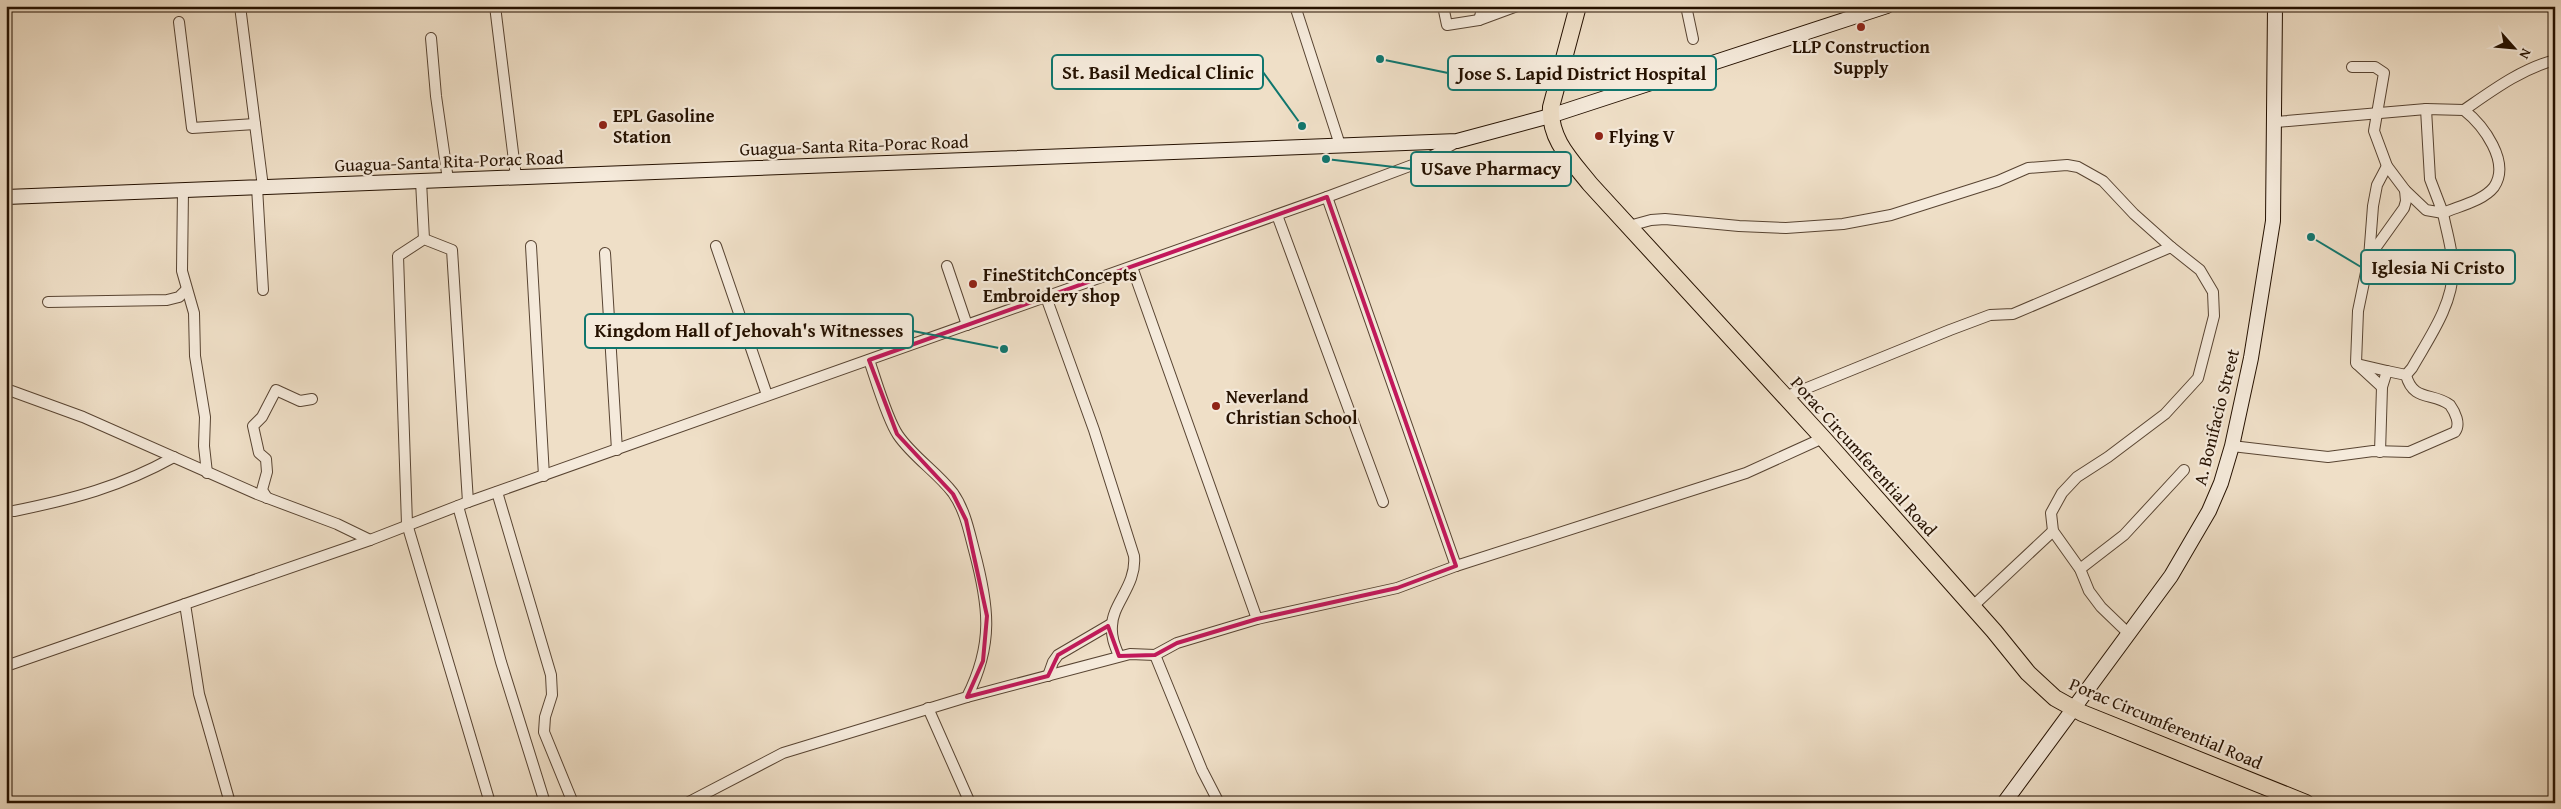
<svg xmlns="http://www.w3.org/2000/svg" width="2561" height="809" font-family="'Gentium Book Plus',serif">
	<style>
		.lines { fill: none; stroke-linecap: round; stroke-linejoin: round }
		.street-casing { stroke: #584432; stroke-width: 12 }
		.secondary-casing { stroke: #251100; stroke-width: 16 }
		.primary-casing { stroke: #251100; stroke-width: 18 }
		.street { stroke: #f5eadb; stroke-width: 10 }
		.secondary { stroke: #f5eadb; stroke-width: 14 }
		.primary { stroke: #efdfc7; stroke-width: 16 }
		.marked { fill: none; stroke: #c2185b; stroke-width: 4; stroke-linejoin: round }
		.poi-dot { fill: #8f2418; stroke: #f5eadb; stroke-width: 2 }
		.labels { text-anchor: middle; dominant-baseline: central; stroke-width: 4.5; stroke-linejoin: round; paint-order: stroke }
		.poi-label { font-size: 18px; font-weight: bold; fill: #251100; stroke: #f5eadb; text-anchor: start }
		.street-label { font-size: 18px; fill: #251100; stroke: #f5eadb }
		.leader { fill: none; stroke: #0f766e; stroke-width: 2 }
		.callout-dot { fill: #0f766e; stroke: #f5eadb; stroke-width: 2 }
		.callout { fill: #f5eadb; stroke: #0f766e; stroke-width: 2 }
		.callout-label { font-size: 19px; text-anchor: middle; font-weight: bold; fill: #251100 }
	</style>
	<rect width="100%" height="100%" fill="#efdfc7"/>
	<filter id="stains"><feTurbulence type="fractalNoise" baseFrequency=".004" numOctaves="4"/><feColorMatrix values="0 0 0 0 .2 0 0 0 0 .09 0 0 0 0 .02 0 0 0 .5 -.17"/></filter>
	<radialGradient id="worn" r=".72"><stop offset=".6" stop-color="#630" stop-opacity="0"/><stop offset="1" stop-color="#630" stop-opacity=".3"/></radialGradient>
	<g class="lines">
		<defs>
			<g id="street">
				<polyline points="240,6 263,187"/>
				<polyline points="495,6 516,177"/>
				<polyline points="1295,6 1340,145"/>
				<polyline points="1443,6 1447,25 1479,20 1517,6"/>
				<polyline points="1686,6 1693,39"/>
				<polyline points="1479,20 1483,6"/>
				<polyline points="179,22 192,128 255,124"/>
				<polyline points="431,38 436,96 448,180"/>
				<polyline points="2352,67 2375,67 2384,73 2374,131 2387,166 2405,190 2426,210 2443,213 2430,179 2426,109"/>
				<path d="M2464,110C2493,90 2521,69 2555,60"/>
				<polyline points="421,181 424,239"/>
				<polyline points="257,187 263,290"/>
				<polyline points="183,190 182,271 194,313 195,356 205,417 204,446 207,473"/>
				<polyline points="1327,197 1456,566"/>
				<polyline points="1277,215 1383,502"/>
				<polyline points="1629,226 1651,220 1665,219 1739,226 1786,228 1843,224 1891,215 1998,181 2028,168 2067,165 2078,167 2103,181 2134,214 2171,247"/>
				<polyline points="531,246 544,476"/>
				<polyline points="716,246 767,395"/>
				<polyline points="605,253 617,450"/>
				<polyline points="2369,257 2404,208 2406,201 2405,190"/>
				<polyline points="947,266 967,325"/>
				<polyline points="1132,267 1257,619 1397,588 1456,566 1746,473 1823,438"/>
				<path d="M1046,297L1094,430L1134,556C1137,585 1112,604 1112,626C1111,637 1115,646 1119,656"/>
				<polyline points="48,302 167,300 179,297 186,290"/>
				<polyline points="2357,364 2387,371"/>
				<polyline points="2382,387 2356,363 2358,311 2369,258 2373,206 2377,185 2387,166"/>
				<polyline points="6,389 83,417 257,494 337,524 370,540"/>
				<polyline points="1785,397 1950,330 1990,315 2013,314 2171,247 2200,270 2213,292 2214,316 2198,378 2165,414 2108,457 2077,477 2062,493 2051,513 2053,531 2080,569 2089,591 2101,607 2129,634"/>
				<path d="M2232,446L2328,457L2373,451L2409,452L2455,432C2461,424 2455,412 2450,405C2433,392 2413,402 2406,375L2412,368C2429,338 2453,305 2453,269C2453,251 2446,230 2443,213C2459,206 2483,201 2494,187C2511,162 2483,125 2464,110L2426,109L2276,122"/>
				<polyline points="2380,452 2382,387 2387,371 2406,375"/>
				<polyline points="497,492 551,675 552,695 545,717 544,732 573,803"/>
				<polyline points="267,498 262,490 267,472 266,459 259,453 253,426 262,417 276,390 300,401 312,399"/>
				<polyline points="468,502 452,250 424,239 398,256 407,524 490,803"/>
				<polyline points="458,506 501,662 545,803"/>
				<path d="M14,511C73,499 120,487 174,457"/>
				<polyline points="2080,569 2124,535 2184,470"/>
				<polyline points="185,604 199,694 230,803"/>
				<polyline points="1972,607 2053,531"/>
				<polyline points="1155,655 1202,770 1219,803"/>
				<polyline points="6,666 370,540 468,502 1327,197 1423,161 1457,142"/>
				<polyline points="1048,676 1053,662 1058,655 1111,624"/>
				<polyline points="967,697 1130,654 1155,655 1177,643 1257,619"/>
				<polyline points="928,708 970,803"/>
				<path d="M687,803L783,753L967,697C994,644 989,606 974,550C969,531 965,510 953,493C937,472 913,457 898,435C887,419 876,380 869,360"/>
			</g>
			<g id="secondary">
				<polyline points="6,197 1457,141 1550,116 1887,6"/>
				<polyline points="2004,803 2171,576 2209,511 2221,483 2232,446 2251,358 2273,221 2275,6"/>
			</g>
			<path id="primary" d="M1578,6L1551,107C1549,139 1571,160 1590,184L1823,438L1994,631L2028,673L2055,698L2082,713L2306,803"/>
		</defs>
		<use href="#street" class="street-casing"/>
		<use href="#secondary" class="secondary-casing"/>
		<use href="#primary" class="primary-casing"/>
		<use href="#street" class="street"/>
		<use href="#secondary" class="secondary"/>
		<use href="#primary" class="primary"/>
	</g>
	<path class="marked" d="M1327,197L1456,566L1397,588L1257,619L1177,643L1155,655L1119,656L1108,626L1058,655L1048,676L967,697L983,661L987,616L966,520L953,494L897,434L869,360Z"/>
	<g class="poi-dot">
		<circle cx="1861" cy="27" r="5"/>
		<circle cx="603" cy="125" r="5"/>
		<circle cx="1599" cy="136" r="5"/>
		<circle cx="973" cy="284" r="5"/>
		<circle cx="1216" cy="406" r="5"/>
	</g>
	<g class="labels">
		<g class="poi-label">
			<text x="1861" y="46" text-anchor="middle">LLP Construction<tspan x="1861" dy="21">Supply</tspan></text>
			<text x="613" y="115">EPL Gasoline<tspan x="613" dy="21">Station</tspan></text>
			<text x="1609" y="136">Flying V</text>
			<text x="983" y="274">FineStitchConcepts<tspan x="983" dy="21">Embroidery shop</tspan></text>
			<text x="1226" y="396">Neverland<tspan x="1226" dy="21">Christian School</tspan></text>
		</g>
		<g class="street-label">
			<text transform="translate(854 145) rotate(-2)">Guagua-Santa Rita-Porac Road</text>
			<text transform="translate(449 161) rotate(-2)">Guagua-Santa Rita-Porac Road</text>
			<text transform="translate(2216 417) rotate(-76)">A. Bonifacio Street</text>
			<text transform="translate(1864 456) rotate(48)">Porac Circumferential Road</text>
			<text transform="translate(2166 723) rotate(23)">Porac Circumferential Road</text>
		</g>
	</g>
	<path class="leader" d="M1302 126L1263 72M1380 59L1448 73M1326 159L1411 169M2311 237L2361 267M1004 349L913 331"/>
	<g class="callout-dot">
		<circle cx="1302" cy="126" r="5"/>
		<circle cx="1380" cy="59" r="5"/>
		<circle cx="1326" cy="159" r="5"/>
		<circle cx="2311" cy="237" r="5"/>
		<circle cx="1004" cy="349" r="5"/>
	</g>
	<g class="callout">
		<rect x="1052" y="55" width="211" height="34" rx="5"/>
		<rect x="1448" y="56" width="268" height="34" rx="5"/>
		<rect x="1411" y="152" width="160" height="34" rx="5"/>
		<rect x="2361" y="250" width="154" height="34" rx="5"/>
		<rect x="585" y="314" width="328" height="34" rx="5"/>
	</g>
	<g class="callout-label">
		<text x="1158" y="79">St. Basil Medical Clinic</text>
		<text x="1582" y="80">Jose S. Lapid District Hospital</text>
		<text x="1491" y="175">USave Pharmacy</text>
		<text x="2438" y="274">Iglesia Ni Cristo</text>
		<text x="749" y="337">Kingdom Hall of Jehovah's Witnesses</text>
	</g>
	<rect width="2561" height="809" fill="none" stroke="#efdfc7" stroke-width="25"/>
	<rect x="8" y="8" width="2546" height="794" fill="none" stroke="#251100" stroke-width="2.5"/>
	<rect x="12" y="12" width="2536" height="784" fill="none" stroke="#251100"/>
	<g transform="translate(2514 48) rotate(117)" stroke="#f5eadb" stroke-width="4" paint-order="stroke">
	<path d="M0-4L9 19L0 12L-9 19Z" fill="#251100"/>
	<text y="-8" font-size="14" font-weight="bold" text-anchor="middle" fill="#251100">N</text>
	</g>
	<rect width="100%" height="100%" filter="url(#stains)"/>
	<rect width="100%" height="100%" fill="url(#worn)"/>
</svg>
